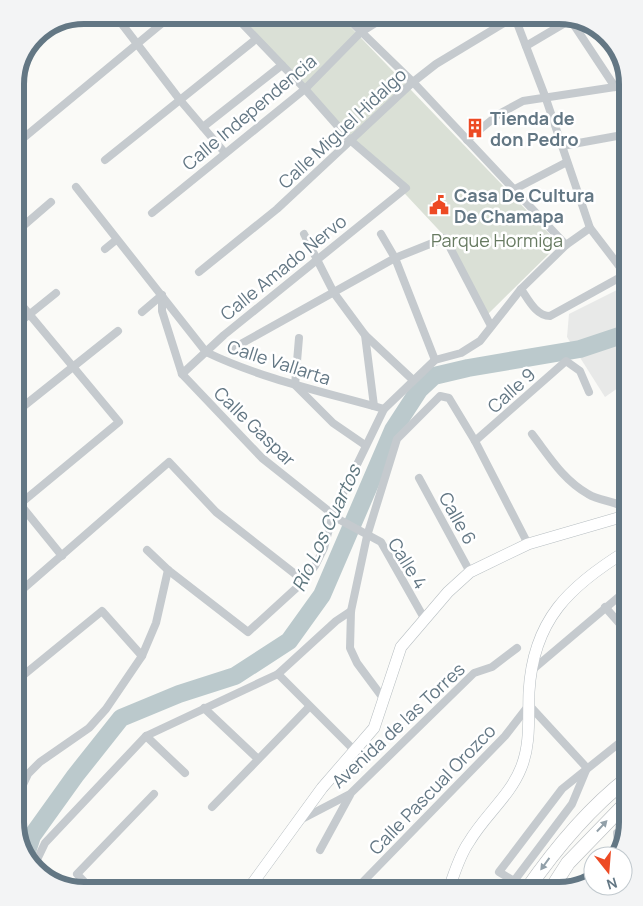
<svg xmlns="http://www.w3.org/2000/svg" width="643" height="906" font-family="Manrope,sans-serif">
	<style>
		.built { fill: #e8e9e8 }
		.green { fill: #dae0d6 }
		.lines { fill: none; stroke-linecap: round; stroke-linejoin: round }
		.river { stroke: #bbc9cc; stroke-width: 18 }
		.secondary-casing { stroke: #b7bec2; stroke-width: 12 }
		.highway-casing { stroke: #b6bbbe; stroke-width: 15 }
		.street { stroke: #c5cace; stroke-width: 8 }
		.secondary { stroke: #fff; stroke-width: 11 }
		.highway { stroke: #fff; stroke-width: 14 }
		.oneway { fill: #92a0a9 }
		.labels { text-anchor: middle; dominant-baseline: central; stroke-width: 5; stroke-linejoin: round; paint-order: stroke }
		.street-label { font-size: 18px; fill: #637784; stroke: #fff }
		.poi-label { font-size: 18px; font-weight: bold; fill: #637784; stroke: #fff; text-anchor: start }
		.park-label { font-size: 18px; fill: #687b62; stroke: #fff }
		.water-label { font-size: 19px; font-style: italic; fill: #5e767e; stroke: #fff }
		.rim { fill: none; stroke: #637784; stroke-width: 6 }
	</style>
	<rect width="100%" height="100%" fill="#fafaf7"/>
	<polygon class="built" points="623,287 628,293 628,381 605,397 567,337 569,314"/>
	<polygon class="green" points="238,15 339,15 559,244 488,314 450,242"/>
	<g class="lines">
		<polyline class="river" points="25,858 32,836 75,776 121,718 179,694 235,676 289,641 322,595 393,430 419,390 434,376 468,368 580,349 628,333"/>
		<defs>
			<g id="secondary">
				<polyline points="247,891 322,788 374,728 401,647 448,592 470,572 528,544 628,515"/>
				<path d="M448,891C454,875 459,856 469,842C484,816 510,796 521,768C531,744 528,717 529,692C533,620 569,586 628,550"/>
			</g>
			<g id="highway">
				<path d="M526,891C555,849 587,810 628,778"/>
				<polyline points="550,891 568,863 628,801"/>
			</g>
		</defs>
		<use href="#secondary" class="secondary-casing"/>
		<use href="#highway" class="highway-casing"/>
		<g class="street">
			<polyline points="115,15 180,100 225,153"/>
			<polyline points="344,15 413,82 566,245"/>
			<polyline points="442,15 443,17"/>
			<polyline points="514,15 545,96 590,228 626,275"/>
			<polyline points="568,16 615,87"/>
			<polyline points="33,42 49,28"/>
			<polyline points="526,46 570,20"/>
			<polyline points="203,127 282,65"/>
			<polyline points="467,140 499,114 523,101 628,85"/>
			<polyline points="15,145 172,15"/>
			<polyline points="562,146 628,134"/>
			<polyline points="105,160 256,39"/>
			<path d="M76,187L206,352C262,379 324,392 384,409"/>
			<polyline points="513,190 567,162"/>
			<polyline points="152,213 305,89 361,32 388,15"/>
			<polyline points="15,233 51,202"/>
			<polyline points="304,234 334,293 365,335 413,380"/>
			<polyline points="381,234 395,258 435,360"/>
			<polyline points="105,249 116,240"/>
			<polyline points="199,272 277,209 413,82 436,64 514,17"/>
			<path d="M521,289C528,299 536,316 550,316L628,273"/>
			<polyline points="162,295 162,311 182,374 262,458 340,520 381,542 424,618"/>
			<polyline points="142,312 162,295"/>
			<polyline points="15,326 56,293"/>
			<polyline points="365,335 374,406"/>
			<polyline points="299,338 295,385 333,423 365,445"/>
			<polyline points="230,350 395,258 445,238 491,326"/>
			<polyline points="182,374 224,335 406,188 350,140 305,89 234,15"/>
			<polyline points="15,413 118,331"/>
			<path d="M532,434C549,456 563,480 588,494C601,502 616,500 628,510"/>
			<polyline points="475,441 566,361 580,371 589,392"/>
			<polyline points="419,478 470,572"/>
			<polyline points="15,498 62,556"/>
			<polyline points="15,508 119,422 15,297"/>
			<polyline points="147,550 168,570 248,632 304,581 315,566 324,548 333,514 384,409 435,360 461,353 480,341 521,289 566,245 590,228"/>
			<polyline points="15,596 169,462 216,512 304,581"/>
			<polyline points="605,607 628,633"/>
			<polyline points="531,671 628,589"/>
			<polyline points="278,674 355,751"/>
			<polyline points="15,682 102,611 142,656"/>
			<polyline points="383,698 357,663 350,648 351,611 367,536 397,439 440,396 449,398 475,441 528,544"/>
			<polyline points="204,708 258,759"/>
			<polyline points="146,736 185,773"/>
			<polyline points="212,807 309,707"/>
			<polyline points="302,819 350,794 474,673 492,667 517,648"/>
			<polyline points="15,824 20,791 28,774 40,762 89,728 106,709 142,656 156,623 168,570"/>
			<polyline points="617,833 619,856"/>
			<polyline points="320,850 350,795"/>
			<polyline points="34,866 45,843 146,736 278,674 336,621 351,611"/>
			<polyline points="514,881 499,872 562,789 628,736"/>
			<polyline points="93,891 77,874 154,794"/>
			<polyline points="354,891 505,736 529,705 587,768 572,804 514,881 510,891"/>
		</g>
		<use href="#secondary" class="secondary"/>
		<use href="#highway" class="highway"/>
	</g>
	<defs><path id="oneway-solid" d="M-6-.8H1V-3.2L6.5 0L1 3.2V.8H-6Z" transform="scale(1.25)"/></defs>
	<g class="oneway">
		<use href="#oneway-solid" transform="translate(602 826) rotate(-47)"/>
		<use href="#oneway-solid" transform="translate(545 864) rotate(126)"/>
	</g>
	<defs>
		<symbol id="building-bare" viewBox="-9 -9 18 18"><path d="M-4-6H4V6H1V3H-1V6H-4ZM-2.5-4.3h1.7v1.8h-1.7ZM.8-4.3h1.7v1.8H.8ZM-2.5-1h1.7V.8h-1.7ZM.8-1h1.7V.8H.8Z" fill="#ed4a24" stroke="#fff" stroke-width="2.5" paint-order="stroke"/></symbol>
		<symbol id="civic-bare" viewBox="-9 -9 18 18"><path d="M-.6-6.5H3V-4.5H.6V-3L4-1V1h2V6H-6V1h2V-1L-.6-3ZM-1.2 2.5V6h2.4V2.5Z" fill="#ed4a24" stroke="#fff" stroke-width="2.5" paint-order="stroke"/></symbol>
	</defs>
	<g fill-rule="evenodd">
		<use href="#building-bare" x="461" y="114" width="28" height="28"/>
		<use href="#civic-bare" x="425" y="191" width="28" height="28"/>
	</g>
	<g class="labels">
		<g class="street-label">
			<text transform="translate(249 112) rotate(-40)">Calle Independencia</text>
			<text transform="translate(342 128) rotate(-43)">Calle Miguel Hidalgo</text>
			<text transform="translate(283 267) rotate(-39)">Calle Amado Nervo</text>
			<text transform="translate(279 362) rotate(18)">Calle Vallarta</text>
			<text transform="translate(511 390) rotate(-42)">Calle 9</text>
			<text transform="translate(255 426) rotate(44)">Calle Gaspar</text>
			<text transform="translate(458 518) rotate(61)">Calle 6</text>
			<text transform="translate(408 563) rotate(58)">Calle 4</text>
			<text transform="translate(398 725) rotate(-43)">Avenida de las Torres</text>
			<text transform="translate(432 789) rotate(-46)">Calle Pascual Orozco</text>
		</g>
		<g class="poi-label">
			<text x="490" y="118">Tienda de<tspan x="490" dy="21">don Pedro</tspan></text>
			<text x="454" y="195">Casa De Cultura<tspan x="454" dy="21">De Chamapa</tspan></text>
		</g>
		<g class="park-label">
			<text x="497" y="240">Parque Hormiga</text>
		</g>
		<g class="water-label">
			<text transform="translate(326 528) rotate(-65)">Río Los Cuartos</text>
		</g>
	</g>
	<path d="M0 0H643V906H0ZM84 24H559A60 60 0 0 1 619 84V822A60 60 0 0 1 559 882H84A60 60 0 0 1 24 822V84A60 60 0 0 1 84 24Z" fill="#f3f4f5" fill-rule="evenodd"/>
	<path class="rim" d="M84 24H559A60 60 0 0 1 619 84V822A60 60 0 0 1 559 882H84A60 60 0 0 1 24 822V84A60 60 0 0 1 84 24Z"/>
	<g transform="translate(608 871) rotate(163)"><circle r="24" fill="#ffffff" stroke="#c1c9ce"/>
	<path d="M0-4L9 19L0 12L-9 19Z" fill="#ed4a24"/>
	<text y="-8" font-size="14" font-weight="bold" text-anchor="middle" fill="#637784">N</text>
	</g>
</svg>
